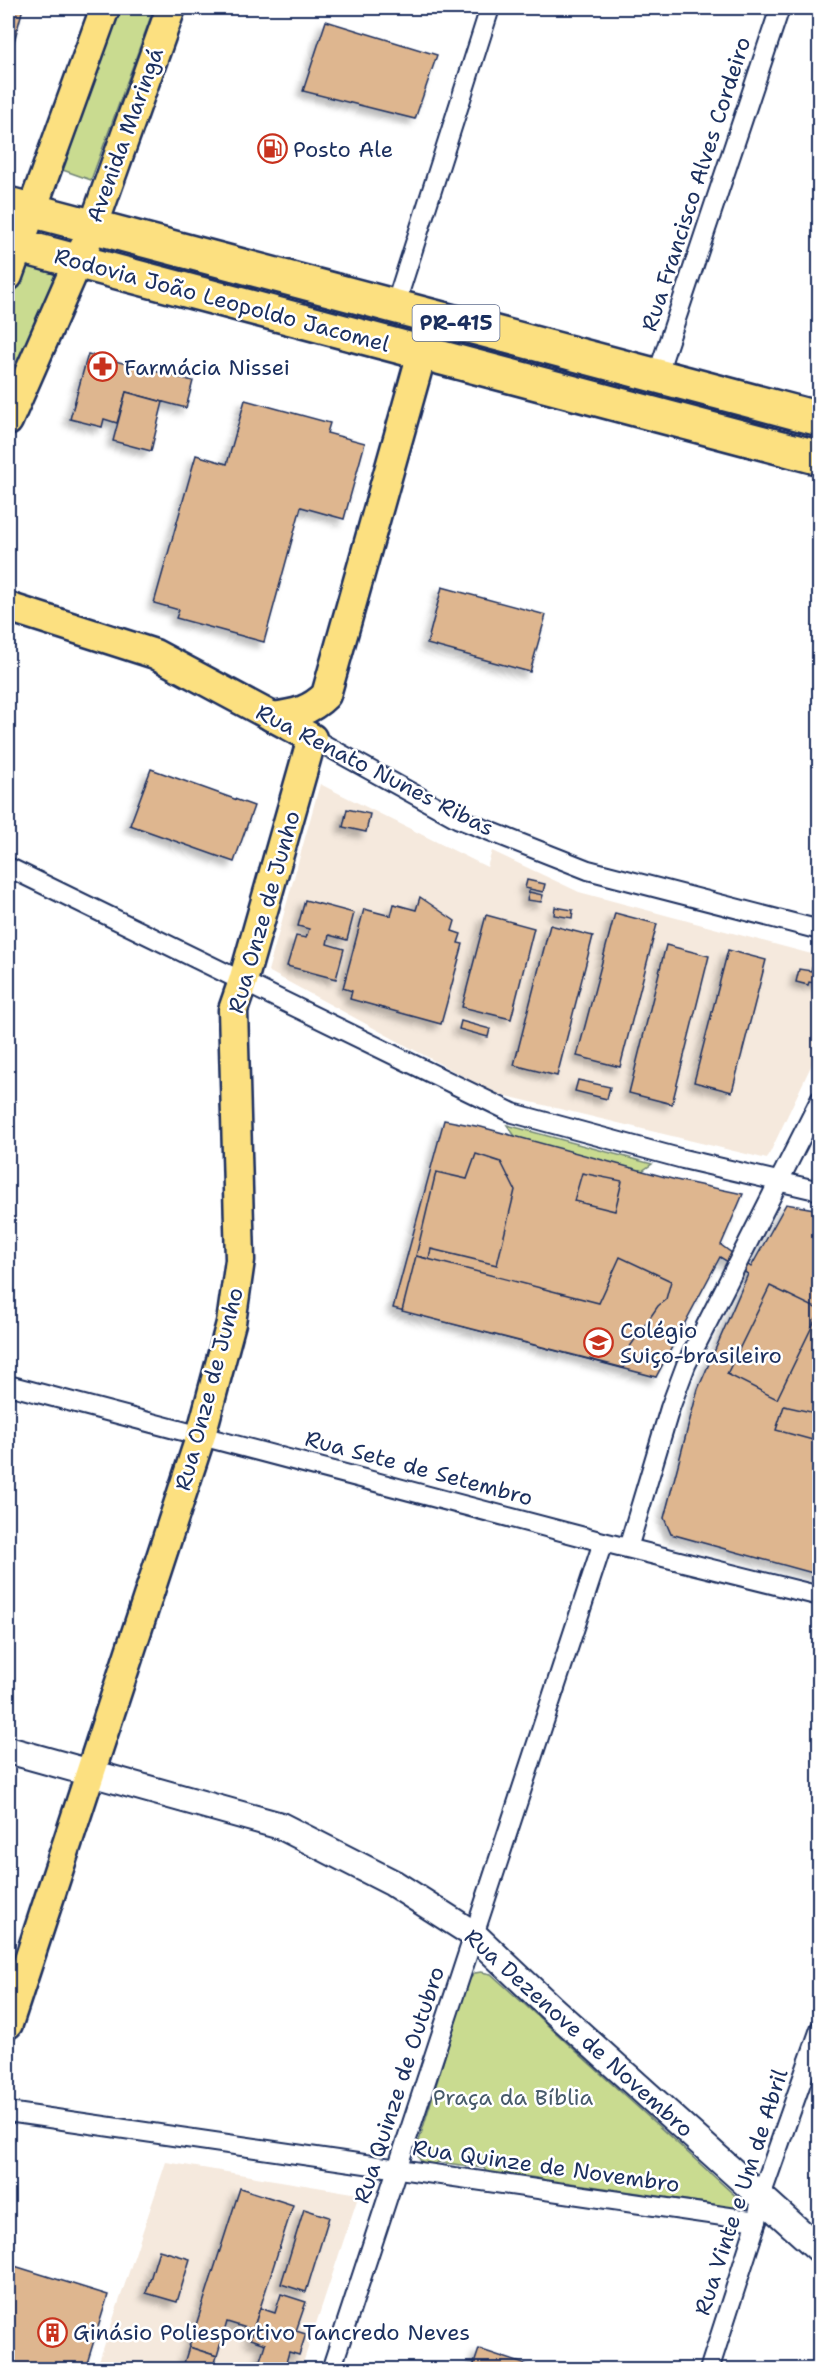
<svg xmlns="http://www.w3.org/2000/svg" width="827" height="2377" font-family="'Shantell Sans',sans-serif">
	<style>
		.built { fill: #f5e9dd }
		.green { fill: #c9db90; stroke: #728577; stroke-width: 1.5 }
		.building { fill: #deb68f; stroke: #1b2f5e; stroke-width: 1.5; filter: url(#shadow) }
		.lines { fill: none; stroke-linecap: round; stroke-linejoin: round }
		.street-casing { stroke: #1b2f5e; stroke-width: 22 }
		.secondary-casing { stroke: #1b2f5e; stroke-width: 30 }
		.primary-casing { stroke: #1b2f5e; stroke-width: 33 }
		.highway-casing { stroke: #1b2f5e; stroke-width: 38 }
		.street { stroke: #fff; stroke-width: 18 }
		.secondary { stroke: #fff; stroke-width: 26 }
		.primary { stroke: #fce080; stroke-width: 28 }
		.highway { stroke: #fce080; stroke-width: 33 }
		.labels { text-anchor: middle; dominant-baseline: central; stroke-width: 5; stroke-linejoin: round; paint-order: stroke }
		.shield { fill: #fff; stroke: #5f6d8e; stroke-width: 1.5 }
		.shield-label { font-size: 21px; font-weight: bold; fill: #1b2f5e }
		.street-label { font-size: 22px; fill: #1b2f5e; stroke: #fff }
		.poi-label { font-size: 22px; fill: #1b2f5e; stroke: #fff; text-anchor: start }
		.park-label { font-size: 22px; fill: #465a6a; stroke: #fff }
	</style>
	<defs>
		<filter id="shadow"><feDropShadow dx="-5.5" dy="5.5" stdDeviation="3" flood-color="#0004"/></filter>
	</defs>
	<rect width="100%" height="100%" fill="#fff"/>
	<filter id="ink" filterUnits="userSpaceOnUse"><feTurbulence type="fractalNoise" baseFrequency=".0167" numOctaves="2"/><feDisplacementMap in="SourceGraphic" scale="12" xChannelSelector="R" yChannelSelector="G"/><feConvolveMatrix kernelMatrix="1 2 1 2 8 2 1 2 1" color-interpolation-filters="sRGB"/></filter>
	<g filter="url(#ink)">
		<g class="built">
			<polygon points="320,784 487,867 492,851 579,892 819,956 819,1049 767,1159 494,1093 268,971"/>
			<polygon points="166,2162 359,2194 301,2369 96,2370"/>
		</g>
		<g class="green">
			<polygon points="119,8 154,8 91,180 60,169"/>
			<polygon points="24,265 61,276 8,403 8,314"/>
			<polygon points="507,1125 652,1164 629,1180 528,1154"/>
			<path d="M481,1972L491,1974L741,2201L743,2208L742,2211L725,2212L719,2205L564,2182L558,2187L548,2186L543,2179L505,2173L499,2179L489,2177L484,2168L438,2162L432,2167C420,2163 415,2157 418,2144L468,1981L475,1973Z"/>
		</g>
		<g class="building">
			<polygon points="8,8 23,8 11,53 8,52"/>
			<polygon points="326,21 437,55 415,119 303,91"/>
			<polygon points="88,354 193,381 186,408 126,392 117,423 104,419 102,427 70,419"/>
			<polygon points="126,392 163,402 151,451 113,441"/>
			<polygon points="245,400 330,423 327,433 365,443 344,519 301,507 264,642 176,618 179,610 154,603 196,455 227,464"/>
			<polygon points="442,587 546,615 530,672 427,644"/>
			<polygon points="151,769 254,806 234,862 130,825"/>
			<polygon points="347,809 370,814 366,832 343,827"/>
			<polygon points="527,880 545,884 543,892 525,888"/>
			<polygon points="529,892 543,895 541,902 527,900"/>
			<polygon points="420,897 455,921 452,931 461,934 458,943 463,944 441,1024 350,999 352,991 343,988 364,909 391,916 394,904 416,910"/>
			<polygon points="305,900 354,913 347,940 329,935 327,944 344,949 336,979 287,966 296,936 306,938 309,929 298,926"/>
			<polygon points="555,907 573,910 572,918 554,915"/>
			<polygon points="615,913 657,924 620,1067 577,1056"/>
			<polygon points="486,915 534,928 511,1019 462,1007"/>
			<polygon points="550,925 593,936 557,1076 514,1065"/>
			<polygon points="666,945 709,956 672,1104 629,1093"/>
			<polygon points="728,950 766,960 732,1092 694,1082"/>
			<polygon points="812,968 820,970 820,984 809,982 808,985 796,982 799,969 811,971"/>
			<polygon points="461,1021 490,1029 488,1037 459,1029"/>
			<polygon points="578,1080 610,1087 607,1099 575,1091"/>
			<polygon points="444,1120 481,1127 676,1180 743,1194 721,1245 751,1267 786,1204 820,1210 820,1575 671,1534 664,1518 698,1389 748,1274 720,1257 656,1377 393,1308"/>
			<polygon points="476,1154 501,1162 515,1190 497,1265 431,1249 429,1259 416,1256 436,1172 467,1179"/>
			<polygon points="582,1173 622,1181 615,1211 574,1201"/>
			<polygon points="416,1256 599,1303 620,1257 671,1281 666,1299 658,1306 629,1348 624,1368 402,1311"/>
			<polygon points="770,1286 820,1310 777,1399 727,1374"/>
			<polygon points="784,1406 820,1414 820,1442 776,1430"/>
			<polygon points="240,2188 293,2205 253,2330 227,2322 217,2356 189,2347"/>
			<polygon points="304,2209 329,2217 306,2292 281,2284"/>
			<polygon points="159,2250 190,2259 177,2302 146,2293"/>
			<polygon points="8,2264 108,2295 85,2370 8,2370"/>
			<polygon points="281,2294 306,2302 296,2331 306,2334 299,2355 289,2352 284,2370 257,2370 265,2344 250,2339 253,2330 260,2308 275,2313"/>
			<polygon points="189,2347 217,2356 213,2370 182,2370"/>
			<polygon points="479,2349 542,2370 472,2370"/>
		</g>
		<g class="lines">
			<defs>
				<g id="street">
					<polyline points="395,306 490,8"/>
					<polyline points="657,376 780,8"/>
					<polyline points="312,738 459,819 588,870 820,930"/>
					<polyline points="8,867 513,1113 683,1159 820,1191"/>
					<polyline points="8,1385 603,1542 820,1596"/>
					<polyline points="628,1548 670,1408 686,1365 820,1100"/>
					<polyline points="8,2112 757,2221"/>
					<polyline points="331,2370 603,1542"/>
					<polyline points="709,2370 757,2221 761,2196 820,2029"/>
				</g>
				<polyline id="secondary" points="8,1750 281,1826 393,1883 473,1934 550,2007 820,2250"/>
				<g id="primary">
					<polyline points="8,276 105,8"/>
					<polyline points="8,421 93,227 171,8"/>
					<polyline points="8,607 155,654 312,738 243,981 233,1010 240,1260 231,1323 201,1435 8,2024"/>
					<path d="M272,717C295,714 310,711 326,695L422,353"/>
				</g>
				<g id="highway">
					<polyline points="8,204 820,419"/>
					<polyline points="8,243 820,458"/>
				</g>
			</defs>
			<use href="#street" class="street-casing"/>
			<use href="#secondary" class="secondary-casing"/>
			<use href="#primary" class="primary-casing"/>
			<use href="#highway" class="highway-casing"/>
			<use href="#street" class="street"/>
			<use href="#secondary" class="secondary"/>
			<use href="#primary" class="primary"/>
			<use href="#highway" class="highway"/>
		</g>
	</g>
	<defs>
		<symbol id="fuel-ring" viewBox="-11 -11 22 22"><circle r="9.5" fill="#fff" stroke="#c8321e" stroke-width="1.5"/><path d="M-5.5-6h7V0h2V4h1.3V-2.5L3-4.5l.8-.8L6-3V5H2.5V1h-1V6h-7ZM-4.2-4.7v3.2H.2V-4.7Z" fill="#c8321e"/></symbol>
		<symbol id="pharmacy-ring" viewBox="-11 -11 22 22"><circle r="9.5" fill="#fff" stroke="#c8321e" stroke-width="1.5"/><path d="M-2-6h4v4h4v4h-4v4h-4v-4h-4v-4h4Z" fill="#c8321e"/></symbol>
		<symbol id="school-ring" viewBox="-11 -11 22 22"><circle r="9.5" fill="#fff" stroke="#c8321e" stroke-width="1.5"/><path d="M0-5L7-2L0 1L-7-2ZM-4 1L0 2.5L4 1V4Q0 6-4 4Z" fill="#c8321e"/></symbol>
		<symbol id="building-ring" viewBox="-11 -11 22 22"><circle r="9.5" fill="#fff" stroke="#c8321e" stroke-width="1.5"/><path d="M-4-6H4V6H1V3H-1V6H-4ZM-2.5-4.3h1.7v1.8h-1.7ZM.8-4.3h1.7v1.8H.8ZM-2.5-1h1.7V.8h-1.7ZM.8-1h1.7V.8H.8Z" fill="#c8321e"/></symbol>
	</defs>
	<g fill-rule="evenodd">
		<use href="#fuel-ring" x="256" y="132" width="33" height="33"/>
		<use href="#pharmacy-ring" x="86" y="350" width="33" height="33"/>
		<use href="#school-ring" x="582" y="1326" width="33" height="33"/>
		<use href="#building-ring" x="36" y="2316" width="33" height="33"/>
	</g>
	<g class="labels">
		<rect class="shield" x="412.5" y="305" width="87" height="36" rx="4.5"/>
		<g class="shield-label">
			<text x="456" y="323">PR-415</text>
		</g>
		<g class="street-label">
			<text transform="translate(125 135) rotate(-70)">Avenida Maringá</text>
			<text transform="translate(696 184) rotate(-72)">Rua Francisco Alves Cordeiro</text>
			<text transform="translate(222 300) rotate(15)">Rodovia João Leopoldo Jacomel</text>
			<text transform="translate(375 770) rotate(27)">Rua Renato Nunes Ribas</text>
			<text transform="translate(264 912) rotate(-74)">Rua Onze de Junho</text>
			<text transform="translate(209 1389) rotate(-75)">Rua Onze de Junho</text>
			<text transform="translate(419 1468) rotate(15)">Rua Sete de Setembro</text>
			<text transform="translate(579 2033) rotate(42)">Rua Dezenove de Novembro</text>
			<text transform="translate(399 2085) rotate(-72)">Rua Quinze de Outubro</text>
			<text transform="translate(546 2166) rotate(8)">Rua Quinze de Novembro</text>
			<text transform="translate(741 2192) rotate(-72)">Rua Vinte e Um de Abril</text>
		</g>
		<g class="poi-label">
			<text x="293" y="149">Posto Ale</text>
			<text x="124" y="367">Farmácia Nissei</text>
			<text x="620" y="1330">Colégio<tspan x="620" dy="25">Suiço-brasileiro</tspan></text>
			<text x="73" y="2332">Ginásio Poliesportivo Tancredo Neves</text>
		</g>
		<g class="park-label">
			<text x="513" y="2097">Praça da Bíblia</text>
		</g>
	</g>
	<rect width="827" height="2377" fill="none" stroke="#fff" stroke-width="30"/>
	<rect x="15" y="15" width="797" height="2347" fill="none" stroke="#1b2f5e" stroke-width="2" filter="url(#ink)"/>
</svg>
